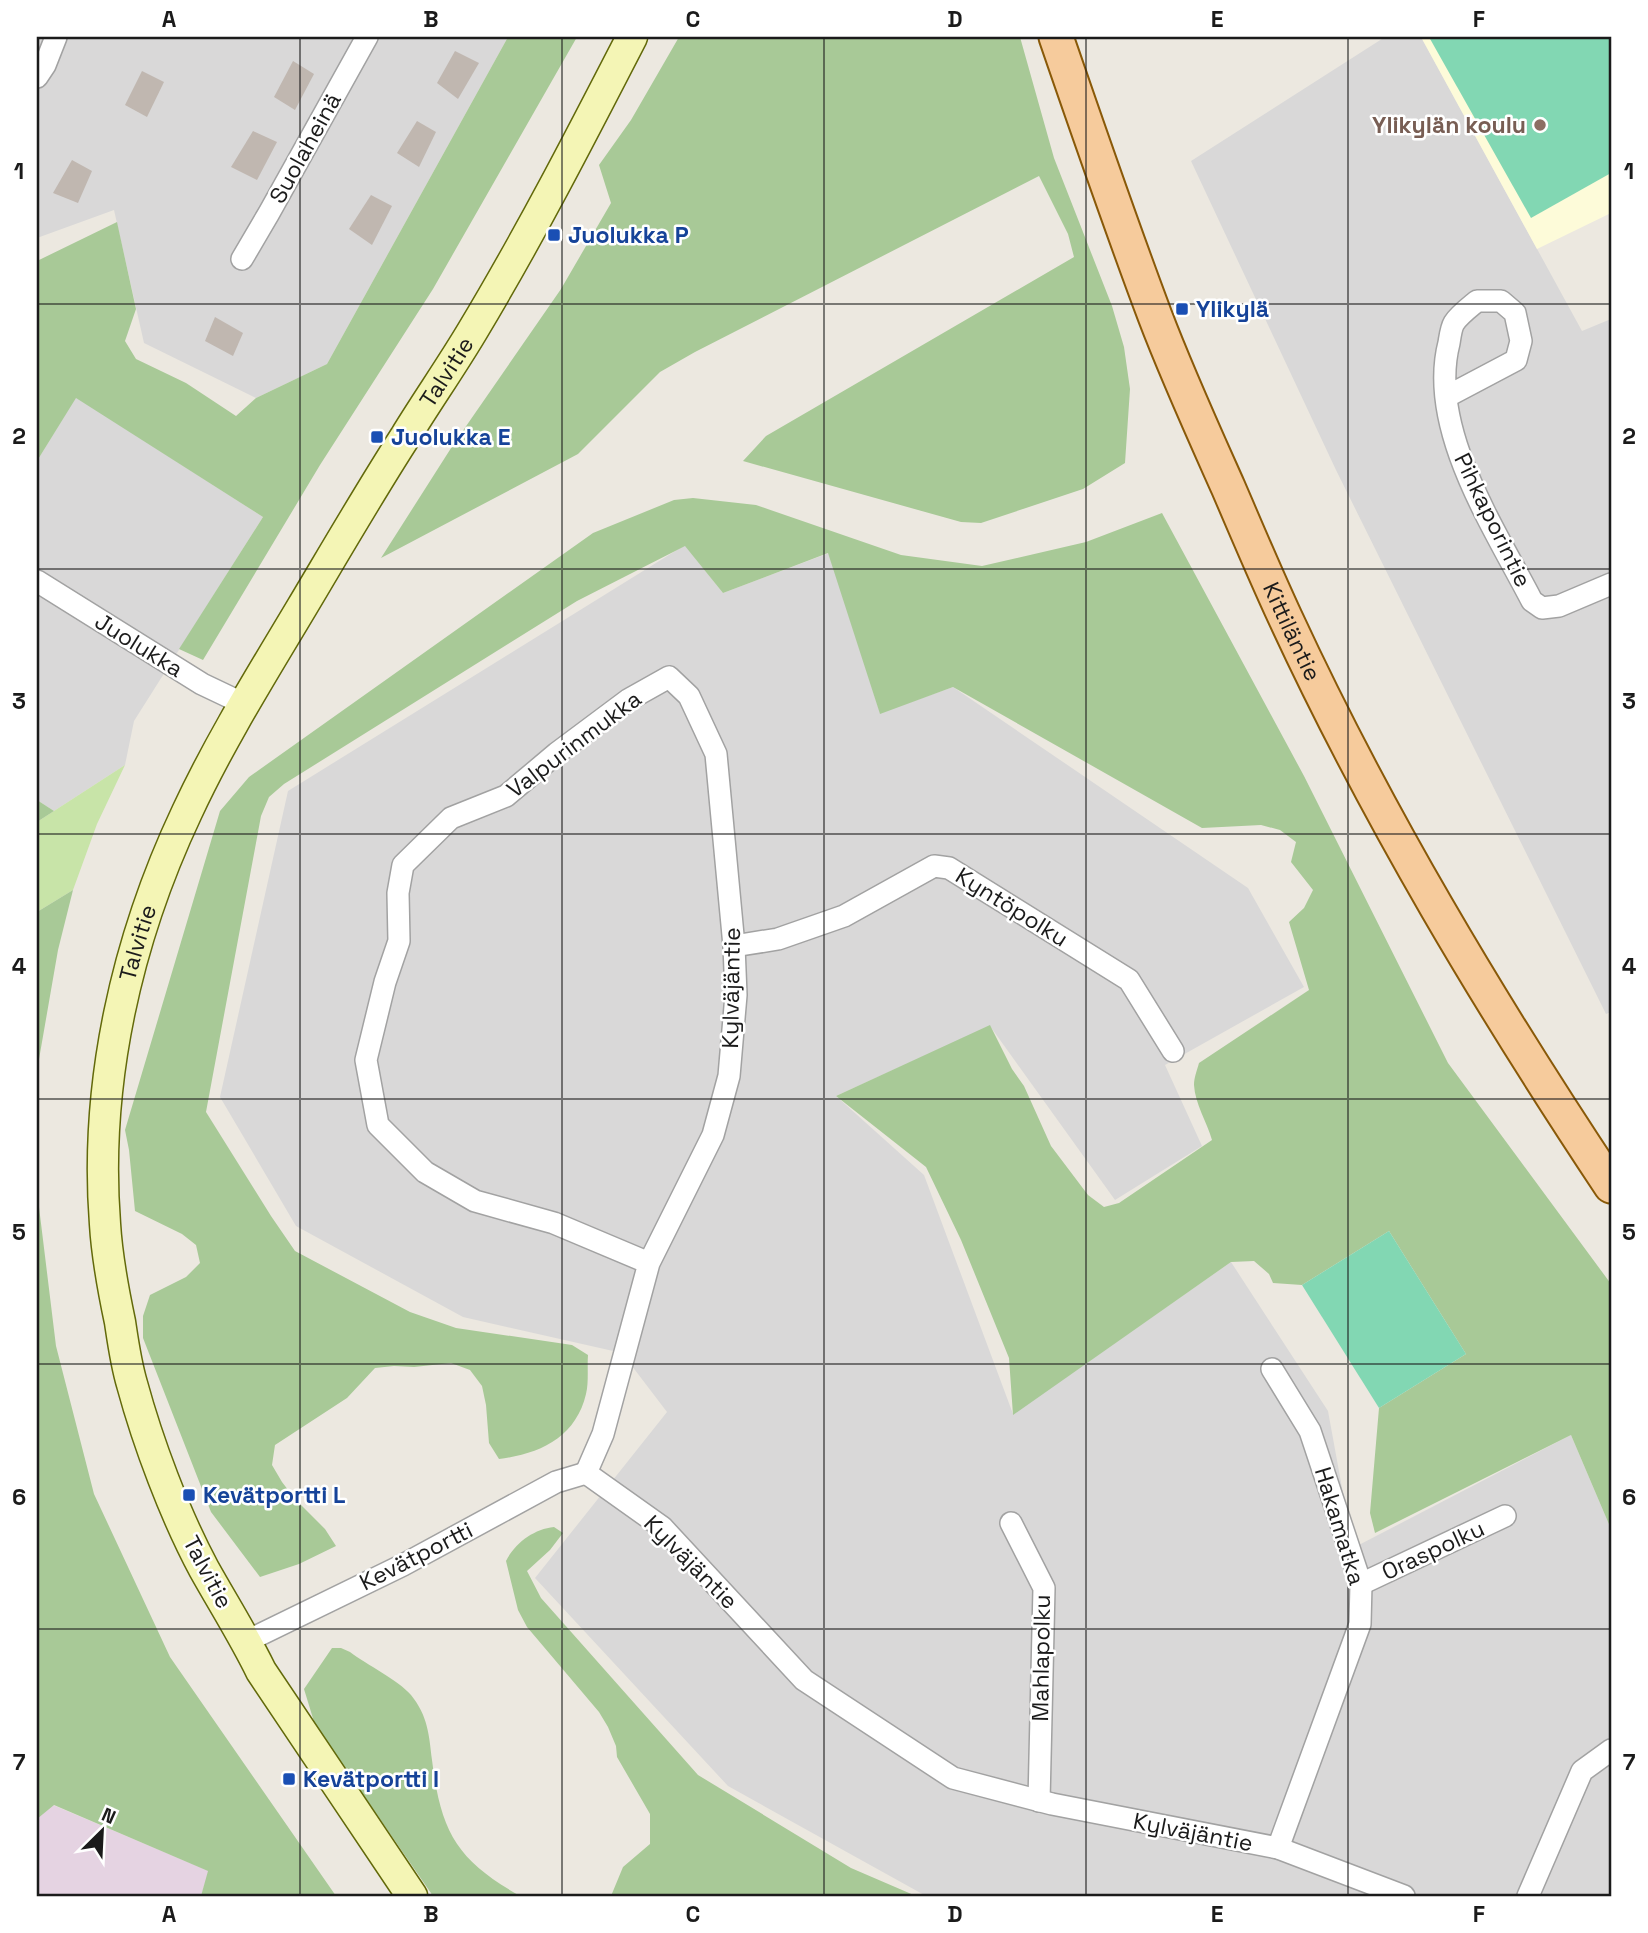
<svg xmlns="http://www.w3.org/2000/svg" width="1648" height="1933" font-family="'Space Grotesk',sans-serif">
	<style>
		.residential { fill: #d9d8d8 }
		.industrial { fill: #e5d3e2 }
		.education { fill: #fdfbd9 }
		.grass { fill: #c8e4a8 }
		.forest { fill: #a8c997 }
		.pitch { fill: #82d7b3 }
		.building { fill: #c0b7b0 }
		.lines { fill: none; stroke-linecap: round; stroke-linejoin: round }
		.street-casing { stroke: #a2a2a2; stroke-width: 24 }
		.secondary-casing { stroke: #62690a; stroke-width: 33 }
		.primary-casing { stroke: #895908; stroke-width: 37 }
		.street { stroke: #fff; stroke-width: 21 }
		.secondary { stroke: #f4f5b5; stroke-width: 30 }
		.primary { stroke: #f6cb9c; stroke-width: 33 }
		.grid { fill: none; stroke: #1b1b1b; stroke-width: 2; stroke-opacity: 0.55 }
		.education-dot { fill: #8d6e63; stroke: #fff; stroke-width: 2.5 }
		.transit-dot { fill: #1a4fb4; stroke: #fff; stroke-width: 2.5 }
		.labels { text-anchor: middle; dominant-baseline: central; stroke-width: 5; stroke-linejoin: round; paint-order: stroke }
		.education-label { font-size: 23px; font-weight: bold; fill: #785e54; stroke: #fff; text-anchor: end }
		.street-label { font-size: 23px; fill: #1b1b1b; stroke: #fff }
		.transit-label { font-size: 23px; font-weight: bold; fill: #164399; stroke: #fff; text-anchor: start }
		.neatline { fill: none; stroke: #1b1b1b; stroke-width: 2.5 }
		.grid-label { font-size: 23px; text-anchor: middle; font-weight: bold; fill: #1b1b1b }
	</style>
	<rect width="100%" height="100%" fill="#ece8e0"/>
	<g class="residential">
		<polygon points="37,37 508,37 327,364 256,398 144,343 114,210 37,238"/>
		<polygon points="1385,37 1421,37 1582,331 1611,319 1611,1012 1606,1014 1336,470 1191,161"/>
		<polygon points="76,397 263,517 134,721 125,765 54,811 37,800 37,461"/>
		<polygon points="685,545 723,593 829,553 880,713 953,687 1248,888 1304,987 1165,1065 1202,1146 1115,1200 990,1026 836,1096 924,1175 1013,1414 1231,1262 1328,1411 1353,1548 1571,1435 1611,1529 1611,1896 926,1896 728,1786 535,1578 667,1412 622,1353 463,1317 296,1226 220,1097 288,791"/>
	</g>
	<polygon class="industrial" points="53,1805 209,1871 201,1896 37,1896 37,1819"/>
	<polygon class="education" points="1421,37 1611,37 1611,213 1537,249"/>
	<polygon class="grass" points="125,765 97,824 73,890 37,912 37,822"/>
	<g class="forest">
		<polygon points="508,37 577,37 433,289 320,465 203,660 179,649 263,517 76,398 37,461 37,261 117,222 136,309 125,341 136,359 186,383 236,416 256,398 327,364"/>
		<polygon points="679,37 1020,37 1054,158 1112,306 1124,347 1130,389 1125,463 1083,489 981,523 961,522 743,461 766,436 1074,257 1068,234 1039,176 695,352 660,372 578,454 381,558 453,445 561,289 611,203 599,165 631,120"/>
		<path d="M693,498L756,505L901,555L982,566L1086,542L1162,513L1304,776L1448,1063L1611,1284V1529L1571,1435L1375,1533L1370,1513L1379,1408L1466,1354L1389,1231L1302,1285L1273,1283L1269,1274L1254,1261L1231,1262L1013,1415L1009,1358L961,1240L926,1167L836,1096L990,1025L1012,1069L1024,1086L1051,1146L1088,1195L1104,1207L1119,1203L1212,1140C1207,1122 1195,1104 1194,1085C1194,1078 1197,1070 1199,1063L1309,990L1289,922L1304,908L1313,890L1291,862L1296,842L1280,830L1261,825L1202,828L953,687L880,714L828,553L723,593L685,546L577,601L284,784L269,797L261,816L206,1112L271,1216L295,1251L410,1312L456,1328L572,1345L588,1355C587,1367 589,1381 586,1394C576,1437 540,1454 499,1459L489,1443L486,1405L482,1386L470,1370L451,1363L414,1367L394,1366L375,1368L347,1398L275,1445L272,1465L282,1482L295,1499L325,1529L336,1546L299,1564L260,1577L211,1512L143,1338V1316L150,1295L186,1277L200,1263L196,1245L182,1234L135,1211L129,1150L125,1130L220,811L249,777L593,533L674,500Z"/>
		<polygon points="37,800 54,811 37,822"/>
		<polygon points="73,890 58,950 38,1065 38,1199 56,1346 94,1494 170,1657 336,1896 201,1896 208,1871 54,1805 37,1819 37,912"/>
		<path d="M554,1527L563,1533L550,1550L527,1571L541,1598L698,1775L851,1868L916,1896H611L623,1867L650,1844V1814L617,1757L616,1746L608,1727L599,1712L527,1627L518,1610L506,1561C515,1543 534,1529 554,1527Z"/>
		<path d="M332,1648H341L350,1652C367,1665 398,1680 411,1695C428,1716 429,1735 432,1760C441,1833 457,1860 520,1896H433L315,1725L304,1689Z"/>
	</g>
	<g class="pitch">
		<polygon points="1429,37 1611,37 1611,173 1531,218"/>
		<polygon points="1389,1231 1466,1354 1379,1408 1302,1285"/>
	</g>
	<g class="building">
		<polygon points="455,51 479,63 458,99 437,83"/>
		<polygon points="293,61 314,74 295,110 274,97"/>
		<polygon points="142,71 164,82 147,117 125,105"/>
		<polygon points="417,121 436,132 419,167 397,153"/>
		<polygon points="253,131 277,142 257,180 231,167"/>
		<polygon points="72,160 92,171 78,203 53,193"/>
		<polygon points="371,195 392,206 372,245 349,229"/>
		<polygon points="215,317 243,333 233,356 205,341"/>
	</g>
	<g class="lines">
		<defs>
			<g id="street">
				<polyline points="37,77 45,65 56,37"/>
				<polyline points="242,259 269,213 367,37"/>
				<path d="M1446,397L1516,360L1521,341L1515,313L1501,301H1477C1470,307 1459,315 1454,323C1451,328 1450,337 1449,343C1427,428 1495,529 1532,601L1542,608L1559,606L1611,584"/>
				<polyline points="37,581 202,684 244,704"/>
				<polyline points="734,946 778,939 844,916 934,866 949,868 1129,980 1173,1051"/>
				<polyline points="1272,1369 1310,1431 1361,1584 1360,1624 1278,1848"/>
				<polyline points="586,1473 603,1434 649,1263 713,1135 729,1076 736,995 734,946 716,754 689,696 669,677 628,700 557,753 506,796 451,818 403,865 398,893 399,941 385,982 366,1060 378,1125 425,1172 475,1201 554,1223 649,1263"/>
				<polyline points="586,1473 662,1527 804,1680 953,1778 1052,1804 1278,1848 1404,1896"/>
				<polyline points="1011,1523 1044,1588 1039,1801"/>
				<polyline points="1361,1584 1505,1516"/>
				<polyline points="247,1641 403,1565 556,1482 586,1473"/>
				<polyline points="1528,1896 1582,1771 1611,1750"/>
			</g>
			<g id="secondary">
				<path id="s1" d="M412,1896L261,1671C244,1636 223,1603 204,1569C175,1515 148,1443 132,1384C126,1364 123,1342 120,1322C113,1289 107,1257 105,1224C94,1083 127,939 187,812C220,741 262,674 302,607C336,550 369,493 405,437C427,401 451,367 473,330C530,235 581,136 632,37"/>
			</g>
			<g id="primary">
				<path id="s2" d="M1056,37C1088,130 1120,223 1155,316C1177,374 1203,431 1228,487C1247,531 1265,574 1285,617C1377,816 1490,1004 1611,1186"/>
			</g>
		</defs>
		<use href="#street" class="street-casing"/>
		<use href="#secondary" class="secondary-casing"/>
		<use href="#primary" class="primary-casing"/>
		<use href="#street" class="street"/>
		<use href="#secondary" class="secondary"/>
		<use href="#primary" class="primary"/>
	</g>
	<path class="grid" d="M300,37V1896M562,37V1896M824,37V1896M1086,37V1896M1348,37V1896M37,304H1611M37,569H1611M37,834H1611M37,1099H1611M37,1364H1611M37,1629H1611"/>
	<circle class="education-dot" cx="1540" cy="125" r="7"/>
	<g class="transit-dot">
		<rect x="547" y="228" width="14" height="14" rx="3.5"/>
		<rect x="1175" y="302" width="14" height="14" rx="3.5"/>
		<rect x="370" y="430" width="14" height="14" rx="3.5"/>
		<rect x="182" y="1488" width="14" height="14" rx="3.5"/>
		<rect x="282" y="1772" width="14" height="14" rx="3.5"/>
	</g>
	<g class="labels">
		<g class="education-label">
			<text x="1526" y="125">Ylikylän koulu</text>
		</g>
		<g class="street-label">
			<text transform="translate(305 148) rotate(-61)">Suolaheinä</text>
			<text stroke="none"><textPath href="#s1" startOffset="1685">Talvitie</textPath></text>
			<text transform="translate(1493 520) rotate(64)">Pihkaporintie</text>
			<text stroke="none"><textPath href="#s2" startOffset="640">Kittiläntie</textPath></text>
			<text transform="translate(139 645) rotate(32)">Juolukka</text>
			<text transform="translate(574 744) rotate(-37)">Valpurinmukka</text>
			<text transform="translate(1012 907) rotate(32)">Kyntöpolku</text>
			<text stroke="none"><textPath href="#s1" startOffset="1034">Talvitie</textPath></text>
			<text transform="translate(731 988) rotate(-89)">Kylväjäntie</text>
			<text transform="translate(1340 1526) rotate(73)">Hakamatka</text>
			<text transform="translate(1433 1550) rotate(-25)">Oraspolku</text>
			<text transform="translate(416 1556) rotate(-27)">Kevätportti</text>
			<text transform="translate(691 1562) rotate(45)">Kylväjäntie</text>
			<text transform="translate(208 1572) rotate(62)">Talvitie</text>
			<text transform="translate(1041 1658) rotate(-89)">Mahlapolku</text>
			<text transform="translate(1193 1832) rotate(11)">Kylväjäntie</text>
		</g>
		<g class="transit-label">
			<text x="568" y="235">Juolukka P</text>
			<text x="1196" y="309">Ylikylä</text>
			<text x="391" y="437">Juolukka E</text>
			<text x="203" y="1495">Kevätportti L</text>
			<text x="303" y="1779">Kevätportti I</text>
		</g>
	</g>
	<rect width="1648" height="1933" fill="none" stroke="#ffffff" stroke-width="77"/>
	<g transform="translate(102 1831) rotate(24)" stroke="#ffffff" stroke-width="5" paint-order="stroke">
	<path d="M0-5L12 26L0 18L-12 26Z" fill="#1b1b1b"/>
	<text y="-10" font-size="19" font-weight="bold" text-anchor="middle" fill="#1b1b1b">N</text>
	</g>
	<rect x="38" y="38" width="1572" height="1857" class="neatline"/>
	<g class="grid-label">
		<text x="169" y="27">A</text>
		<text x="431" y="27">B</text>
		<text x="693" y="27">C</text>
		<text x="955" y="27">D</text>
		<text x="1217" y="27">E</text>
		<text x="1479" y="27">F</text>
		<text x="19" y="179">1</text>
		<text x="1629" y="179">1</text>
		<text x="19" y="444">2</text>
		<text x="1629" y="444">2</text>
		<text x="19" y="709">3</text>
		<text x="1629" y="709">3</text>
		<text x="19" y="974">4</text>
		<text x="1629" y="974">4</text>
		<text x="19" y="1240">5</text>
		<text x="1629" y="1240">5</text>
		<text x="19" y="1505">6</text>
		<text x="1629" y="1505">6</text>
		<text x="19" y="1770">7</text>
		<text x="1629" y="1770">7</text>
		<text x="169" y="1922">A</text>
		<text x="431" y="1922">B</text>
		<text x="693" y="1922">C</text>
		<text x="955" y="1922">D</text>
		<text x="1217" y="1922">E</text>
		<text x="1479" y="1922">F</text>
	</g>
</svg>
